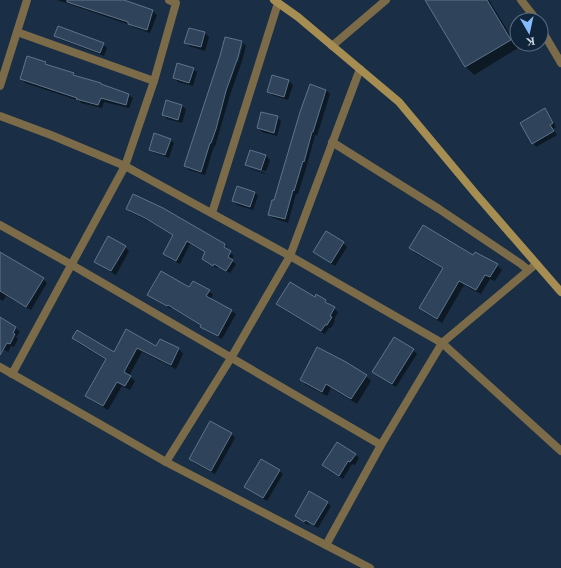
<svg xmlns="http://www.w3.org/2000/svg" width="561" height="568" font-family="'Times New Roman',serif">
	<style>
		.shadow { fill: #0007; fill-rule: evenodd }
		.building { fill: #2f445b; stroke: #5d748d }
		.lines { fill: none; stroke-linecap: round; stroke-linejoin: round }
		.street { stroke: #7b6b48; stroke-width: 8 }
		.secondary { stroke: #a68e53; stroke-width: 8 }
	</style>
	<rect width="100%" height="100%" fill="#1a2f45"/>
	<g class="shadow">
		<polygon points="57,0 126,0 129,3 153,11 157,15 150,33 133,27 130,25"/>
		<polygon points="429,0 489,0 518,48 474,75 466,67 427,1"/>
		<polygon points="190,29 205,33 209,37 205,51 189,46 186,42"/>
		<polygon points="55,35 103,44 107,48 104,56 59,39"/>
		<path d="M226,38L242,42L246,46L242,61L230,95L219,133L215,147L214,146L205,175L189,170L186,166ZM241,44H243L238,62H236Z"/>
		<polygon points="46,63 49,67 74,74 76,77 101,84 103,86 129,95 133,98 129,108 104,102 102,108 81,103 80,101 25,83 21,79"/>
		<polygon points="193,69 197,72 193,86 178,82 174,78"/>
		<polygon points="289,81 293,85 288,100 272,95 269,91"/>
		<polygon points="310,85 326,90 330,94 317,136 315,135 307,165 298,194 296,194 288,223 273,218 269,215 275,201"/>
		<polygon points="182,106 186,109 182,123 167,119 163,115"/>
		<polygon points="545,110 548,113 556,127 553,129 557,135 536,147 533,143"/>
		<polygon points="277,117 281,121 277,136 262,132 258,128"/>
		<polygon points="170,139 174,143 169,158 154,153 150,149"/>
		<polygon points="251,151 266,156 270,160 266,171 249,166 249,168 265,173 265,174 250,169 246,165"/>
		<polygon points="254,192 258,196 253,210 237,205 233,201"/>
		<polygon points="127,208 163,209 225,245 228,249 227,250 234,256 231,260 236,264 230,273 218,267 217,268 207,263 203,259 206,253 190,244 180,264 168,258 164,254 174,236 150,222 130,212"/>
		<polygon points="343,243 347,247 335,266 318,255 314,252"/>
		<polygon points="125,247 129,251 116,275 99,265 95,261"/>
		<polygon points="411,248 497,265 502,270 495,281 490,279 481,294 464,285 442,323 425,313 420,308 443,269 415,253"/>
		<polygon points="0,253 43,279 47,283 31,310 6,296 3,301 0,299"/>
		<polygon points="190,289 209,291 213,295 210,299 232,311 236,314 222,339 205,330 202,326 172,308 171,309 153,298 149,295"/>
		<polygon points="326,301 338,312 334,320 335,321 331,328 329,328 325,334 281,308 277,304"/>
		<polygon points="2,320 16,328 20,332 16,337 18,339 14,347 11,346 8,352 0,347 0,324"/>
		<polygon points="126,331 157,347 160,340 179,349 183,354 176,369 142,352 129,376 135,381 130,390 122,386 108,410 91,400 86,395 106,360 78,343 73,338 114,353"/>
		<polygon points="413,350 417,354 396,387 377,375 373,372"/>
		<polygon points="366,376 371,381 357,404 331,388 327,396 306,385 301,380"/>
		<polygon points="232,434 235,438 215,474 194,463 190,459"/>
		<polygon points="355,454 359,458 355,465 352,464 343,479 327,469 324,465"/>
		<polygon points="279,470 283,474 267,501 250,491 246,487"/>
		<polygon points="327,502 331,506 318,528 309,523 308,525 300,520 296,516"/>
	</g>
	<g class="building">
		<polygon points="67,0 124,0 153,10 147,30 128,24 128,22 67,2"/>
		<polygon points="425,0 487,0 511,40 465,67"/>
		<polygon points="58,26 104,43 100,53 54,36"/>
		<polygon points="189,28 205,32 201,47 184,43"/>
		<polygon points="225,37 242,41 238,57 226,91 216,129 211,143 210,143 201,172 184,166 220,56"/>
		<polygon points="27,56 46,62 45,64 74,73 73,75 101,83 101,84 129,94 126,105 101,98 98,105 76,99 77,98 20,79"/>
		<polygon points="177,63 194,68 189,83 173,78"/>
		<polygon points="272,75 289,80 284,97 267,92"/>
		<polygon points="310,84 326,90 313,132 312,132 304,162 303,161 294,191 293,190 285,219 268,215 272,200 274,200 300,112"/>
		<polygon points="166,100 182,105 178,120 162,115"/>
		<polygon points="545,108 553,123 550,125 554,131 532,144 520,123"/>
		<polygon points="261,112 278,116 274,133 257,128"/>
		<polygon points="154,133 171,139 165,155 149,150"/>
		<polygon points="250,150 266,155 261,170 245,165"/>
		<polygon points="237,186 255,192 250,207 232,201"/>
		<polygon points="133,194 163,208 225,244 224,247 231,251 228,257 233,260 226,271 214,264 213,266 202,259 205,252 187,241 176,261 163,254 173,235 145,218 126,209"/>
		<polygon points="423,225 473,255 475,252 498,264 490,277 485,275 476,290 459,281 437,319 419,308 443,268 409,248"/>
		<polygon points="326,231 344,242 331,263 313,252"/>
		<polygon points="108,236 126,246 111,271 94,262"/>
		<polygon points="0,252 44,278 26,307 0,291"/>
		<polygon points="161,271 189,287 193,281 210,290 206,296 232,310 218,336 200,327 201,325 168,305 167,306 147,295"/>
		<polygon points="290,282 315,297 316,294 326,300 325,302 335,307 330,316 332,317 327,325 325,325 321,331 276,304"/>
		<polygon points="0,317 16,327 13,333 15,334 10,344 7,343 0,355"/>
		<polygon points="126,329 156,346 160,339 179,348 171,365 137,348 124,372 131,376 125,386 117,382 103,406 85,396 106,359 72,338 77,330 114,352"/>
		<polygon points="394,337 414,349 392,384 372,372"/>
		<polygon points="317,347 346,362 367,375 351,399 326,384 322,392 300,380"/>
		<polygon points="210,421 232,433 211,471 189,459"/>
		<polygon points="337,442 356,454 350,462 348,461 339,476 322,465"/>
		<polygon points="261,459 280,470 263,498 244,487"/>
		<polygon points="309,491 328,502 314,525 305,520 304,522 295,516"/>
	</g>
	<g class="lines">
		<g class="street">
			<polyline points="521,0 532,14 536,20"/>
			<polyline points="541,29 561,63"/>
			<polyline points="17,32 154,81"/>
			<polyline points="332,46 386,0"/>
			<polyline points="0,86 27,0"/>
			<polyline points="0,116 51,135 125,166 290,256 442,343 561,451"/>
			<polyline points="332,142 439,209 521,264 528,270"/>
			<polyline points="212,213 278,3"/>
			<polyline points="0,225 72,265 381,445"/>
			<polyline points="0,367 166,462 370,568"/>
			<polyline points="12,374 125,166 154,81 176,3 169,0"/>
			<polyline points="166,462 231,358 290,256 360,69"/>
			<polyline points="326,545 381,445 442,343 536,264"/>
		</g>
		<polyline class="secondary" points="274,0 298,17 399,102 475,193 561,292"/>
	</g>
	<g transform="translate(529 32) rotate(171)"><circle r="19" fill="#10253a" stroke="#5c6d80"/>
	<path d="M0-3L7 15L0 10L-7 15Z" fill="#86bbfb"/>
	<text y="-6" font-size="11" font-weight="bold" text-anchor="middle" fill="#cddae8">K</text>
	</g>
</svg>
